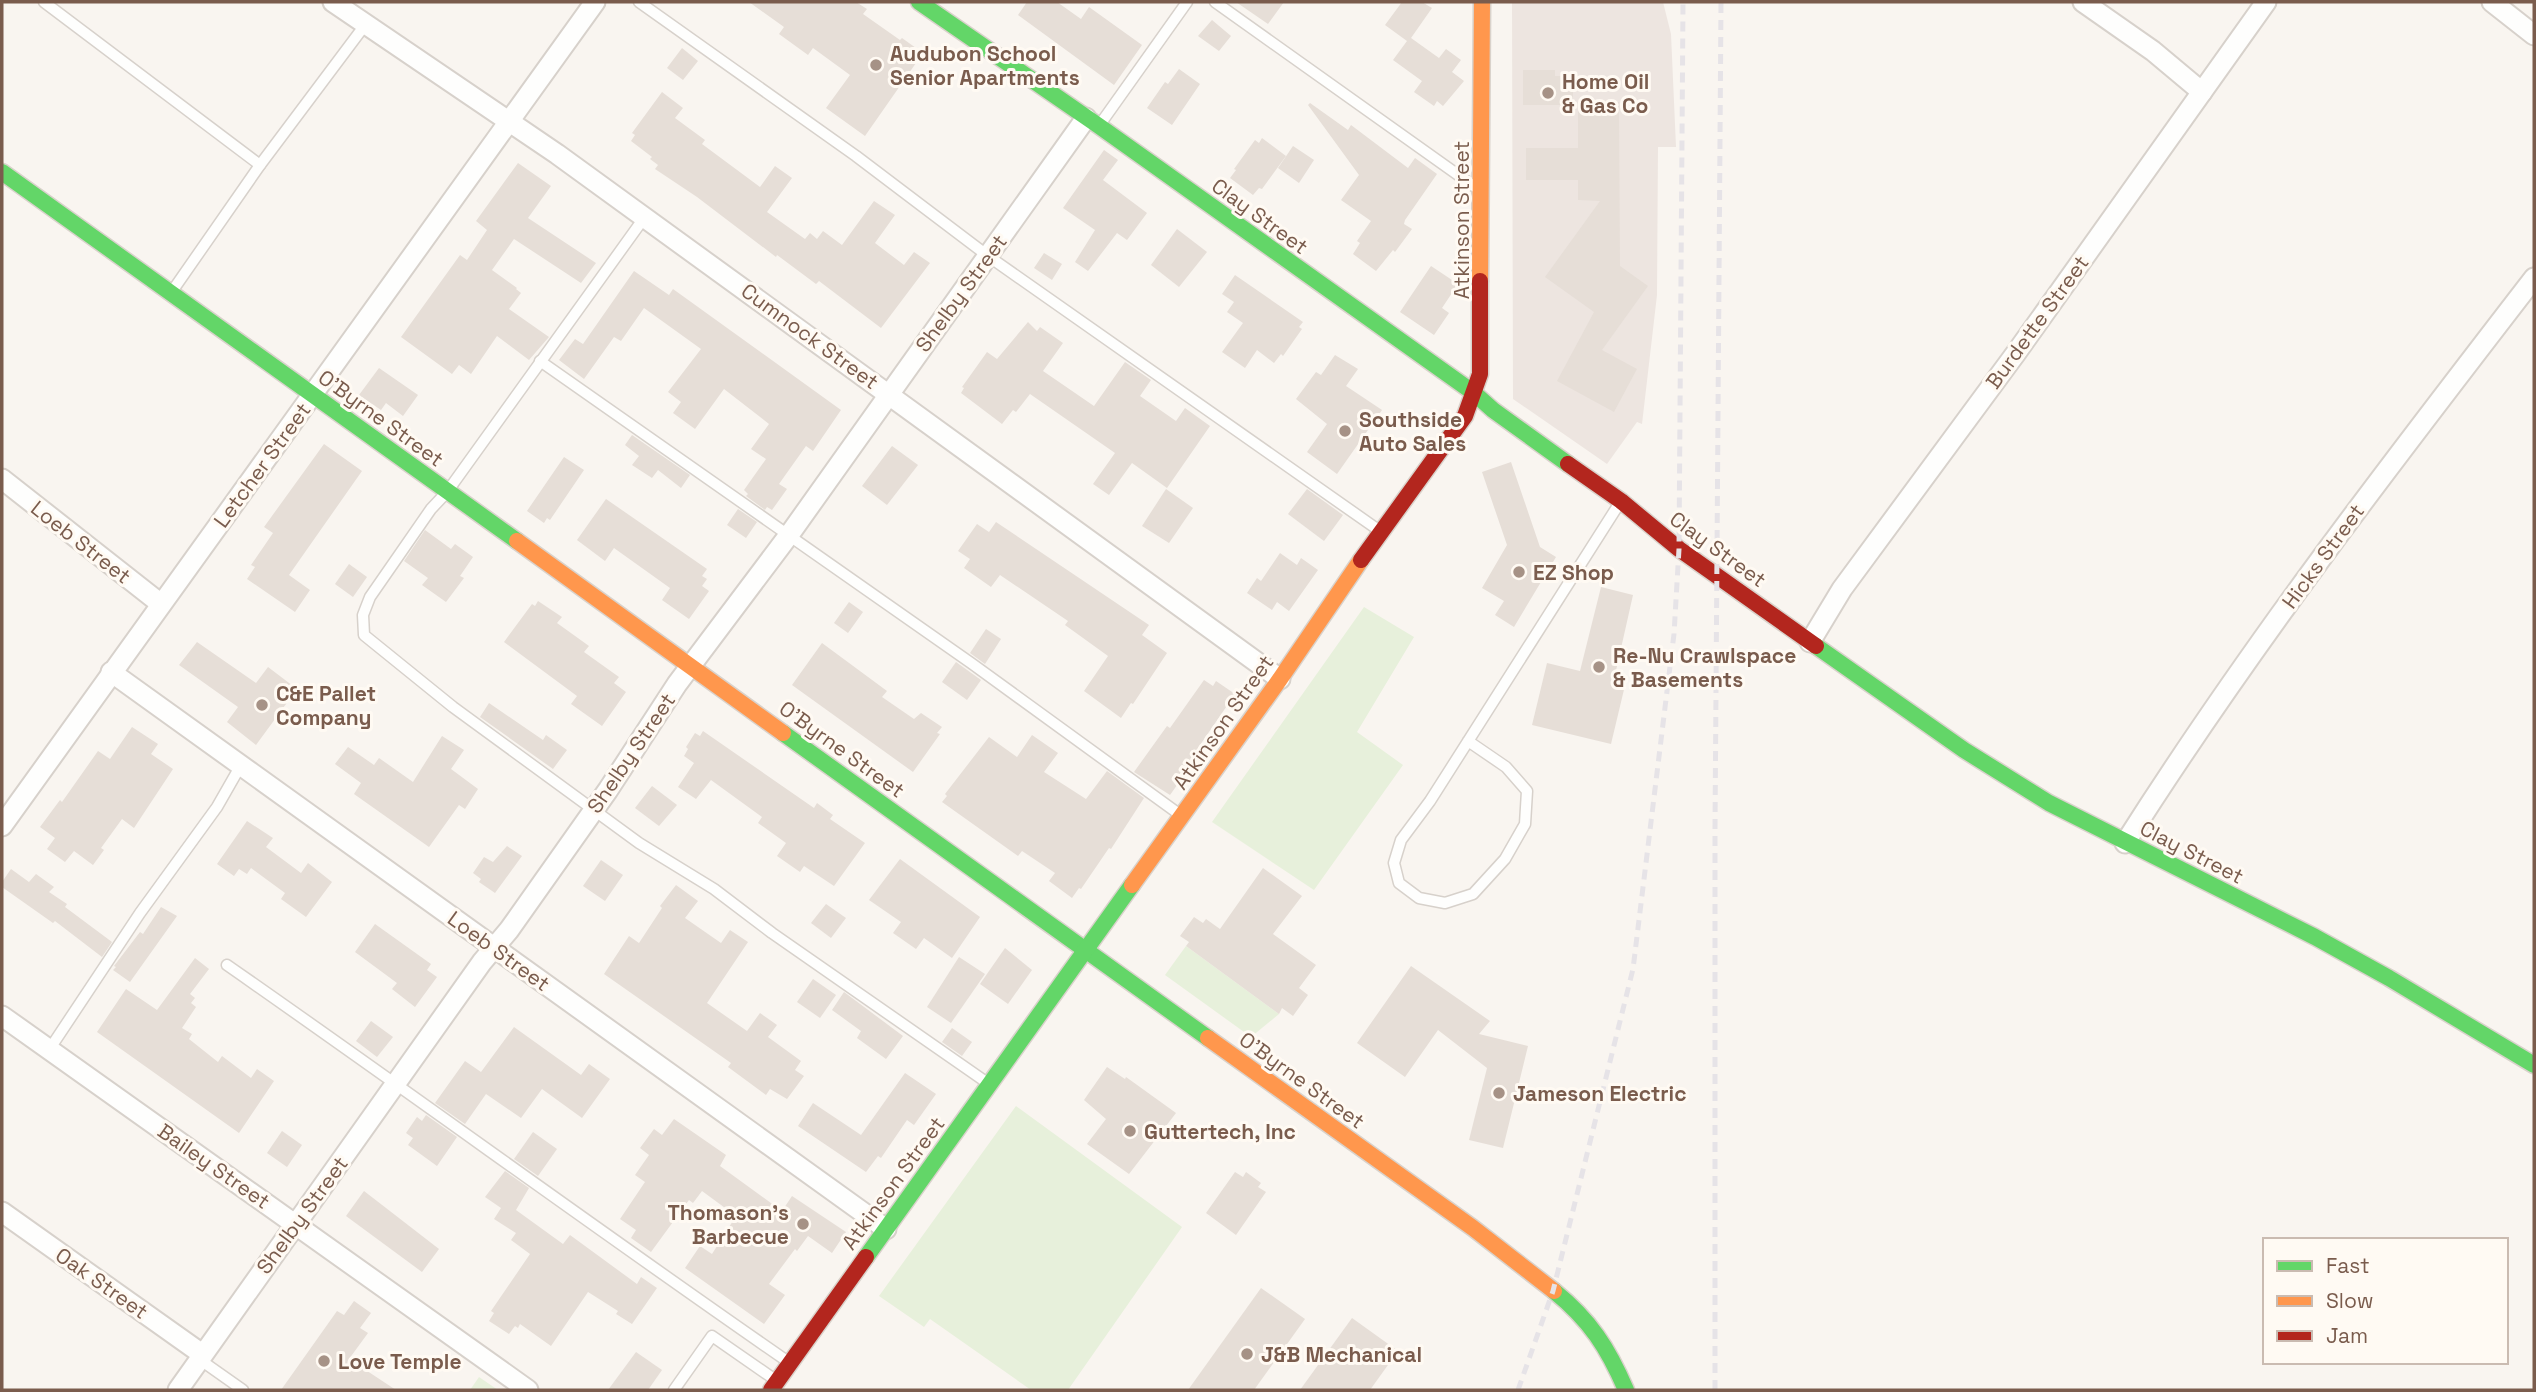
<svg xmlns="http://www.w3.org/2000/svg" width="2536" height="1392" font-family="'Space Grotesk',sans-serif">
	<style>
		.industrial { fill: #ede5e0 }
		.green { fill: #e7f0db }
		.building { fill: #e6ded7 }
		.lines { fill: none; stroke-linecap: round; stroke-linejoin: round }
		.lane-casing { stroke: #d7d1cb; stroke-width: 13 }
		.street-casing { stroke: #d7d1cb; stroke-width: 23 }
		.fast-casing { stroke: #d9d2cb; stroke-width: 19 }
		.slow-casing { stroke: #d9d2cb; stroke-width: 19 }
		.jam-casing { stroke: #d9d2cb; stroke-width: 19 }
		.lane { stroke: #fefefd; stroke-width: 10 }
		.street { stroke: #fefefd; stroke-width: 19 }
		.fast { stroke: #63d668; stroke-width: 16 }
		.slow { stroke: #ff974d; stroke-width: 16 }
		.jam { stroke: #b3261e; stroke-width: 16 }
		.rail { stroke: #e6e3e7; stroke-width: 5; stroke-dasharray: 10 7; stroke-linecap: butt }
		.poi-dot { fill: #a69286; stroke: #fffaf3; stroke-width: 2.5 }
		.labels { text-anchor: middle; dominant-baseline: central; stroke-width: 6; stroke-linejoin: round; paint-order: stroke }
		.poi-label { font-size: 21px; font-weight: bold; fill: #7a5c4d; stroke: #fffaf3; text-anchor: start }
		.street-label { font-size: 21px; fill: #7a5c4d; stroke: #fffaf3 }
	</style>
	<rect width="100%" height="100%" fill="#f9f5f0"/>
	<polygon class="industrial" points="1512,2 1663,2 1671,34 1676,147 1658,147 1657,295 1642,424 1637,422 1607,464 1513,399"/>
	<g class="green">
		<polygon points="1364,607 1414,637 1357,732 1403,765 1314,890 1212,822"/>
		<polygon points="1186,946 1279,1014 1251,1037 1165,975"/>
		<polygon points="1016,1106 1182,1227 1068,1390 1031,1390 930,1319 924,1327 879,1296"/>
		<polygon points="479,1377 498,1390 470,1390"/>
	</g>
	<g class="building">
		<polygon points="749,2 856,2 867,9 863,14 900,40 902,38 923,53 865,136 826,108 850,75 813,48 808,55 779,34 784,27"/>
		<polygon points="1027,2 1057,2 1081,19 1089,7 1142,45 1114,85 1018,15"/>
		<polygon points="1236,2 1284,2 1268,24"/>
		<polygon points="1402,2 1422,2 1432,8 1411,38 1439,58 1446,49 1461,60 1452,72 1464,81 1443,106 1437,101 1434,106 1414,92 1422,81 1393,60 1407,41 1385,25"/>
		<polygon points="1212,20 1231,36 1219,51 1198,36"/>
		<polygon points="682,48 698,61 683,80 667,68"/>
		<polygon points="1179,69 1200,84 1172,125 1147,108 1165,82 1168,84"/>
		<polygon points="1523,70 1555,70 1555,76 1561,76 1561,81 1573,81 1573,105 1523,105"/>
		<polygon points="662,92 683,108 675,118 705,140 702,144 760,187 775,166 792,178 767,212 805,239 810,233 817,239 823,231 842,245 874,201 895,215 875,243 904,265 914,252 930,263 881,328 819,281 816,284 777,255 776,257 697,197 655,169 658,165 650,159 652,157 631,141 635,135 632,133"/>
		<polygon points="1578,102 1619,102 1620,266 1648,286 1602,350 1637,369 1614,412 1557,381 1594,312 1545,277 1600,201 1578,200 1578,180 1526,180 1526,148 1578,148"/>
		<polygon points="1310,103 1348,130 1351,125 1408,168 1415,158 1437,174 1405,220 1404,224 1412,229 1395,252 1393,250 1376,271 1353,254 1360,243 1357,241 1371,221 1341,200 1359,175 1308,105"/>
		<polygon points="1262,138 1286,156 1262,189 1259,188 1253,195 1230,178 1236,170 1234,169 1255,140 1259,143"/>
		<polygon points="1293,146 1314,160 1299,183 1278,168"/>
		<polygon points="1104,150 1118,160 1103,180 1147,213 1127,240 1117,233 1088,271 1075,262 1095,230 1063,208"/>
		<polygon points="518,163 551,186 528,218 596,263 581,283 514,239 492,270 517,288 516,289 521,293 509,309 549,337 529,360 497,336 471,374 459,365 452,374 401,337 460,255 467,260 487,230 476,221"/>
		<polygon points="1177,229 1207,252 1179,287 1151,265"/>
		<polygon points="1044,253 1062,264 1052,280 1034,268"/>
		<polygon points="1431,266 1458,284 1442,308 1449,313 1434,335 1400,312"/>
		<polygon points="634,271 669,295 673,289 841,410 813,451 806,446 779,484 787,489 772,510 767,507 765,510 746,496 748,494 744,490 766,459 751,449 769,424 724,389 695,429 673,413 681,402 668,392 701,349 644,308 621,341 614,337 584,379 559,360 575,339 583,344"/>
		<polygon points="1235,275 1303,322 1299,327 1302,329 1283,356 1281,354 1274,363 1257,350 1245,368 1222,352 1243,323 1227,312 1234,302 1222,294"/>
		<polygon points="1028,322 1037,331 1040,327 1063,343 1043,371 1094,406 1125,362 1151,380 1140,396 1176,421 1185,408 1210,426 1167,488 1132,463 1109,495 1093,484 1115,453 1030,394 1016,412 1013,410 1002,424 961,393 964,388 962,387 987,352 997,359"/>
		<polygon points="1335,355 1358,369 1346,386 1382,410 1337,474 1307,452 1327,424 1296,399 1316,372 1321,375"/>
		<polygon points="379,368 418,395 403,416 386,403 381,410 359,395"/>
		<polygon points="632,435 690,475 681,488 658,470 652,478 632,465 639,456 625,445"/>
		<polygon points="324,444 362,471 289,575 310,590 295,612 247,579 255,567 251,565 273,533 264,527"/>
		<polygon points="892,446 918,465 887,505 862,486"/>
		<polygon points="564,457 584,470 550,520 547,518 544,523 527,511"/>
		<polygon points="1511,462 1540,547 1556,557 1514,627 1495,615 1504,601 1482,588 1507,545 1482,472"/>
		<polygon points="1166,489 1193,508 1169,543 1142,526"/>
		<polygon points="1307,489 1343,515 1324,541 1288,514"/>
		<polygon points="606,499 707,569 702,576 707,579 702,586 709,591 689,619 662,600 670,588 614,548 605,561 577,540"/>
		<polygon points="738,509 757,522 746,538 727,525"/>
		<polygon points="996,522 1149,625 1142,635 1167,653 1133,704 1131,703 1121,718 1084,691 1108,656 1065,625 1068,621 1000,575 991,587 964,568 970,559 958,551 977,524 989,532"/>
		<polygon points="425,530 451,549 455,544 473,557 460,576 464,578 446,602 422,585 428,578 404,561"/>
		<polygon points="1280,553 1297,565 1301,558 1318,570 1289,611 1277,602 1272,610 1247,593 1257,578 1261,581"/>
		<polygon points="349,564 367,577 353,597 335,584"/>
		<polygon points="1601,587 1633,595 1615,675 1627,677 1611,744 1532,725 1547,663 1580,671"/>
		<polygon points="538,601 562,617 557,623 589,646 584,652 619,677 614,683 626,692 602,726 571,704 577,696 504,642 532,604 535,606"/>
		<polygon points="849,602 863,612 848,633 834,623"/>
		<polygon points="986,629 1001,639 985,664 970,653"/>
		<polygon points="197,642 256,683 268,667 297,689 256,745 227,722 238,707 179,665"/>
		<polygon points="822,643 887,691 882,697 914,719 921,713 942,727 937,733 940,734 913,772 792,685"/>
		<polygon points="956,662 981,680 967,700 942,682"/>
		<polygon points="1204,680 1213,686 1216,681 1235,694 1198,748 1202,750 1170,795 1134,772 1167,726 1170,728"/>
		<polygon points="489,703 543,740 546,735 567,750 553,769 480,717"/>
		<polygon points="132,727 158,744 151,754 173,769 134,828 122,819 101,848 104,850 93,865 74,851 65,862 47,849 55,838 40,827 60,800 62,802 98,751 110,759"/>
		<polygon points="703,731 814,808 817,803 833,815 830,819 865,843 834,886 804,866 800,872 777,856 786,843 758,823 762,817 711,780 696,799 678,787 694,763 684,756 688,749 686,747 695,733 700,736"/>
		<polygon points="1032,735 1058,753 1044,772 1086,799 1107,771 1144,798 1111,849 1109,848 1081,889 1079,888 1072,898 1049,881 1055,873 1022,851 1018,856 942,802 947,796 945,794 989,737 1017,757"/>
		<polygon points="442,736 464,750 451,769 478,789 465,809 459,805 429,847 354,794 361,783 335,764 348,747 374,765 379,758 413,782"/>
		<polygon points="652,786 677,805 659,826 635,808"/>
		<polygon points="247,821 273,838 266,847 301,873 308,863 332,882 306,917 281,899 285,893 251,868 247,874 239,869 234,876 217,864"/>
		<polygon points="507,846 522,856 495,893 479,882 481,879 473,873 484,857 493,862"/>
		<polygon points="900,859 980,917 952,958 924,938 916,949 893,933 901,922 869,900"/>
		<polygon points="601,860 623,875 605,901 583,886"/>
		<polygon points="1263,868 1302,896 1273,934 1316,965 1299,988 1308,995 1293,1016 1282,1008 1279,1014 1186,946 1189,942 1180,936 1194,917 1203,923 1206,919 1220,929"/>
		<polygon points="11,869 29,882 36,874 54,887 49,892 67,904 65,907 112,942 102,957 55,921 53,923 2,887 2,882"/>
		<polygon points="676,885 698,901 685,918 721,943 730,930 748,942 707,1003 747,1031 760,1013 777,1025 768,1037 801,1061 795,1070 804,1076 787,1099 770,1089 766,1095 728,1067 731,1063 604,974 629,936 639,943 662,908 660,906"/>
		<polygon points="826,904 846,918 831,938 811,923"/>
		<polygon points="161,907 177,916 130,982 113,970 116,967 114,966 140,932 143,934"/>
		<polygon points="375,924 431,964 427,970 437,977 415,1007 392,989 397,983 355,952"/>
		<polygon points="1005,948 1032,970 1008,1004 980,984"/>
		<polygon points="959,957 985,974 951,1023 927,1007"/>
		<polygon points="195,958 209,969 190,994 195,998 191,1003 196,1007 182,1028 192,1034 189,1039 218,1062 222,1056 251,1078 257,1069 274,1081 239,1133 97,1032 126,989 157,1010"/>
		<polygon points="1411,966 1490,1021 1479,1034 1528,1046 1503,1148 1469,1140 1487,1068 1438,1030 1405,1077 1357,1043"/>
		<polygon points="813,979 836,995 820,1018 797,1002"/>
		<polygon points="844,992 903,1036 886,1059 857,1038 861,1031 832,1010"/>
		<polygon points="371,1021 393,1037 377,1057 356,1041"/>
		<polygon points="514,1027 581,1075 589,1064 610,1079 582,1118 542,1089 521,1118 486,1094 465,1124 435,1103 465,1061 481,1072"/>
		<polygon points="952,1028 972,1042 962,1056 942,1042"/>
		<polygon points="1107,1067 1125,1079 1126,1077 1176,1113 1129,1174 1087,1144 1106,1119 1084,1100"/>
		<polygon points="905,1073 936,1094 914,1125 907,1120 881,1158 878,1156 866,1172 798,1126 813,1103 861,1135"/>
		<polygon points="426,1115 457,1137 437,1166 408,1145 413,1138 406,1133 417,1117 422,1121"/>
		<polygon points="674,1119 726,1155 720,1166 782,1211 792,1196 846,1232 832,1253 808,1236 797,1251 795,1249 769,1284 785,1295 764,1324 685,1268 700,1246 712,1254 736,1216 702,1191 693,1203 689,1200 651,1252 631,1238 636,1230 620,1219 645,1182 635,1175 649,1155 640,1148 654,1129 662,1135"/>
		<polygon points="282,1131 302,1145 287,1167 267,1153"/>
		<polygon points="533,1132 557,1149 538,1176 514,1159"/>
		<polygon points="505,1171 529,1188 516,1210 563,1244 570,1235 637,1284 641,1277 657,1288 632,1324 616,1314 618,1311 588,1292 551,1346 520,1324 518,1328 515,1326 509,1334 489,1321 494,1313 491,1311 530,1254 511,1240 516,1233 494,1219 501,1208 485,1197"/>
		<polygon points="1235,1172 1243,1177 1246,1172 1261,1183 1258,1187 1266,1192 1236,1235 1206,1213"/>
		<polygon points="364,1191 439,1249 422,1272 346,1216"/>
		<polygon points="1261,1288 1305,1319 1254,1390 1188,1390"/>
		<polygon points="354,1301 371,1313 360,1328 368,1333 349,1359 396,1390 281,1390 337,1311 344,1315"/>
		<polygon points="1352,1318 1398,1351 1370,1390 1300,1390"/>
		<polygon points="636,1352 662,1370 648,1390 608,1390"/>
	</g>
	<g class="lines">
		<defs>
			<g id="lane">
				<polyline points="44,2 260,165"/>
				<polyline points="639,2 856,156 988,256 1377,529"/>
				<polyline points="1215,2 1475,187"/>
				<polyline points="1101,123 1187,2"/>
				<polyline points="644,218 447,492 431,509 370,597 363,615 364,635 453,707 639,843 714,889 772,933 989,1084"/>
				<polyline points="173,290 260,165 365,25"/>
				<polyline points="540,361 971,663 1179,814"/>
				<polyline points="1468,741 1506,767 1527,791 1525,824 1505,859 1473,894 1445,903 1419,898 1399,883 1394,863 1401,840 1430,801 1619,504"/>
				<path d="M227,965C415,1096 599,1231 787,1361"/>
				<polyline points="49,1050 140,913 217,807 241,765"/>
				<polyline points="199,1359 243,1390"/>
				<polyline points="674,1390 712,1336 774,1379"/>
			</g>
			<g id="street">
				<polyline points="333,2 557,154 1280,679"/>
				<polyline points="2083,2 2153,51 2202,92"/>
				<polyline points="2492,2 2534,35"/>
				<polyline points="2,479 161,604"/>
				<polyline points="1810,642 1842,589 2016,353 2266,2"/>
				<polyline points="111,672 886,1229"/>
				<polyline points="2,826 595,2"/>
				<path d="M2125,843C2250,646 2392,462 2534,278"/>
				<polyline points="2,1016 528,1390"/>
				<polyline points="2,1212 202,1354"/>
				<polyline points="178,1390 482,962 509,930 608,790 677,684 789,535 1086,118"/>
			</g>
			<g id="fast">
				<polyline points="919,2 1099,126 1474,393 1493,410 1568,464"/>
				<polyline points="2,172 517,541"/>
				<polyline points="1816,646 1964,750 2049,803 2315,937 2389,978 2534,1065"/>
				<polyline points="783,733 1208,1038"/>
				<polyline points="866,1257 1132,885"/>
				<path d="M1554,1291C1590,1320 1608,1348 1626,1390"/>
			</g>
			<g id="slow">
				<polyline points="1480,281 1482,2"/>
				<polyline points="517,541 783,733"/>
				<polyline points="1132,885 1280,679 1361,560"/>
				<polyline points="1208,1038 1473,1228 1554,1291"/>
			</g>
			<g id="jam">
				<polyline points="1568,464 1621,501 1679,549 1816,646"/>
				<polyline points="1361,560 1465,416 1480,374 1480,281"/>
				<polyline points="771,1390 866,1257"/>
			</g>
		</defs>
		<use href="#lane" class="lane-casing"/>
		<use href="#street" class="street-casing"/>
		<use href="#fast" class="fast-casing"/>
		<use href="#slow" class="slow-casing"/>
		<use href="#jam" class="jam-casing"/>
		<use href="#lane" class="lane"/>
		<use href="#street" class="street"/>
		<use href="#fast" class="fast"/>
		<use href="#slow" class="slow"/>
		<use href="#jam" class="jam"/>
		<g class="rail">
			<polyline points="1518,1390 1553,1291 1633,969 1674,634 1679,549 1683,2"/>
			<polyline points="1715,1390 1715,828 1721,2"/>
		</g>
	</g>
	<g class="poi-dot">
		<circle cx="876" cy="65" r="7"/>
		<circle cx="1548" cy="93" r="7"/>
		<circle cx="1345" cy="431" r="7"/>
		<circle cx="1519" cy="572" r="7"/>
		<circle cx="1599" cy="667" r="7"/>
		<circle cx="262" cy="705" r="7"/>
		<circle cx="1499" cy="1093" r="7"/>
		<circle cx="1130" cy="1131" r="7"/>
		<circle cx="803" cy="1224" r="7"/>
		<circle cx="1247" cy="1354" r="7"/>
		<circle cx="324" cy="1361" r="7"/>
	</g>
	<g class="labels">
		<g class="poi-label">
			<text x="890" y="53">Audubon School<tspan x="890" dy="24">Senior Apartments</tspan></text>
			<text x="1562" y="81">Home Oil<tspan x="1562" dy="24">&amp; Gas Co</tspan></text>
			<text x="1359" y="419">Southside<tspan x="1359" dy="24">Auto Sales</tspan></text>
			<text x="1533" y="572">EZ Shop</text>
			<text x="1613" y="655">Re-Nu Crawlspace<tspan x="1613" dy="24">&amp; Basements</tspan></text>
			<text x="276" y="693">C&amp;E Pallet<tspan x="276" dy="24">Company</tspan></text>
			<text x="1513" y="1093">Jameson Electric</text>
			<text x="1144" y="1131">Guttertech, Inc</text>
			<text x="789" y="1212" text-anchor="end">Thomason's<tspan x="789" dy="24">Barbecue</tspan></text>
			<text x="1261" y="1354">J&amp;B Mechanical</text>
			<text x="338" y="1361">Love Temple</text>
		</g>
		<g class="street-label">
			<text transform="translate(1260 216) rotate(36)">Clay Street</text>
			<text transform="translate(1461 220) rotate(-90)">Atkinson Street</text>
			<text transform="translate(961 293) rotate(-54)">Shelby Street</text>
			<text transform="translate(2037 322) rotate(-54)">Burdette Street</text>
			<text transform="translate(810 336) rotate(36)">Cumnock Street</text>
			<text transform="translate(381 418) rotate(36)">O'Byrne Street</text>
			<text transform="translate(262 465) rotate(-54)">Letcher Street</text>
			<text transform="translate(81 542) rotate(38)">Loeb Street</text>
			<text transform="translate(1718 549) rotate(36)">Clay Street</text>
			<text transform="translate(2323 556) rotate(-54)">Hicks Street</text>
			<text transform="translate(1223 722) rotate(-55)">Atkinson Street</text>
			<text transform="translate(842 749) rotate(36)">O'Byrne Street</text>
			<text transform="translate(631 753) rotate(-56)">Shelby Street</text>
			<text transform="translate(2192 852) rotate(27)">Clay Street</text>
			<text transform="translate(499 951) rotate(36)">Loeb Street</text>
			<text transform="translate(1302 1080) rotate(36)">O'Byrne Street</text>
			<text transform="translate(214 1166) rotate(35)">Bailey Street</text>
			<text transform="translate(893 1183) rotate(-54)">Atkinson Street</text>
			<text transform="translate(302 1215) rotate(-54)">Shelby Street</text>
			<text transform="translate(102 1283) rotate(35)">Oak Street</text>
		</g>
	</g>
	<rect width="2536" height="1392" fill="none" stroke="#7a5c4d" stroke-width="7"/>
	<rect x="2263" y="1238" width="245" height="126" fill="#fffaf3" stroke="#cabbb1" stroke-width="2"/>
	<rect x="2277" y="1261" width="35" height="10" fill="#63d668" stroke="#cabbb1" stroke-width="2"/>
	<text x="2326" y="1273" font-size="21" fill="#7a5c4d">Fast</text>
	<rect x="2277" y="1296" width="35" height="10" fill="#ff974d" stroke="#cabbb1" stroke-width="2"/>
	<text x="2326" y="1308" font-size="21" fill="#7a5c4d">Slow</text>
	<rect x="2277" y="1331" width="35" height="10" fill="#b3261e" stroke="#cabbb1" stroke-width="2"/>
	<text x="2326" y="1343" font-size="21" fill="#7a5c4d">Jam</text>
</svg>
